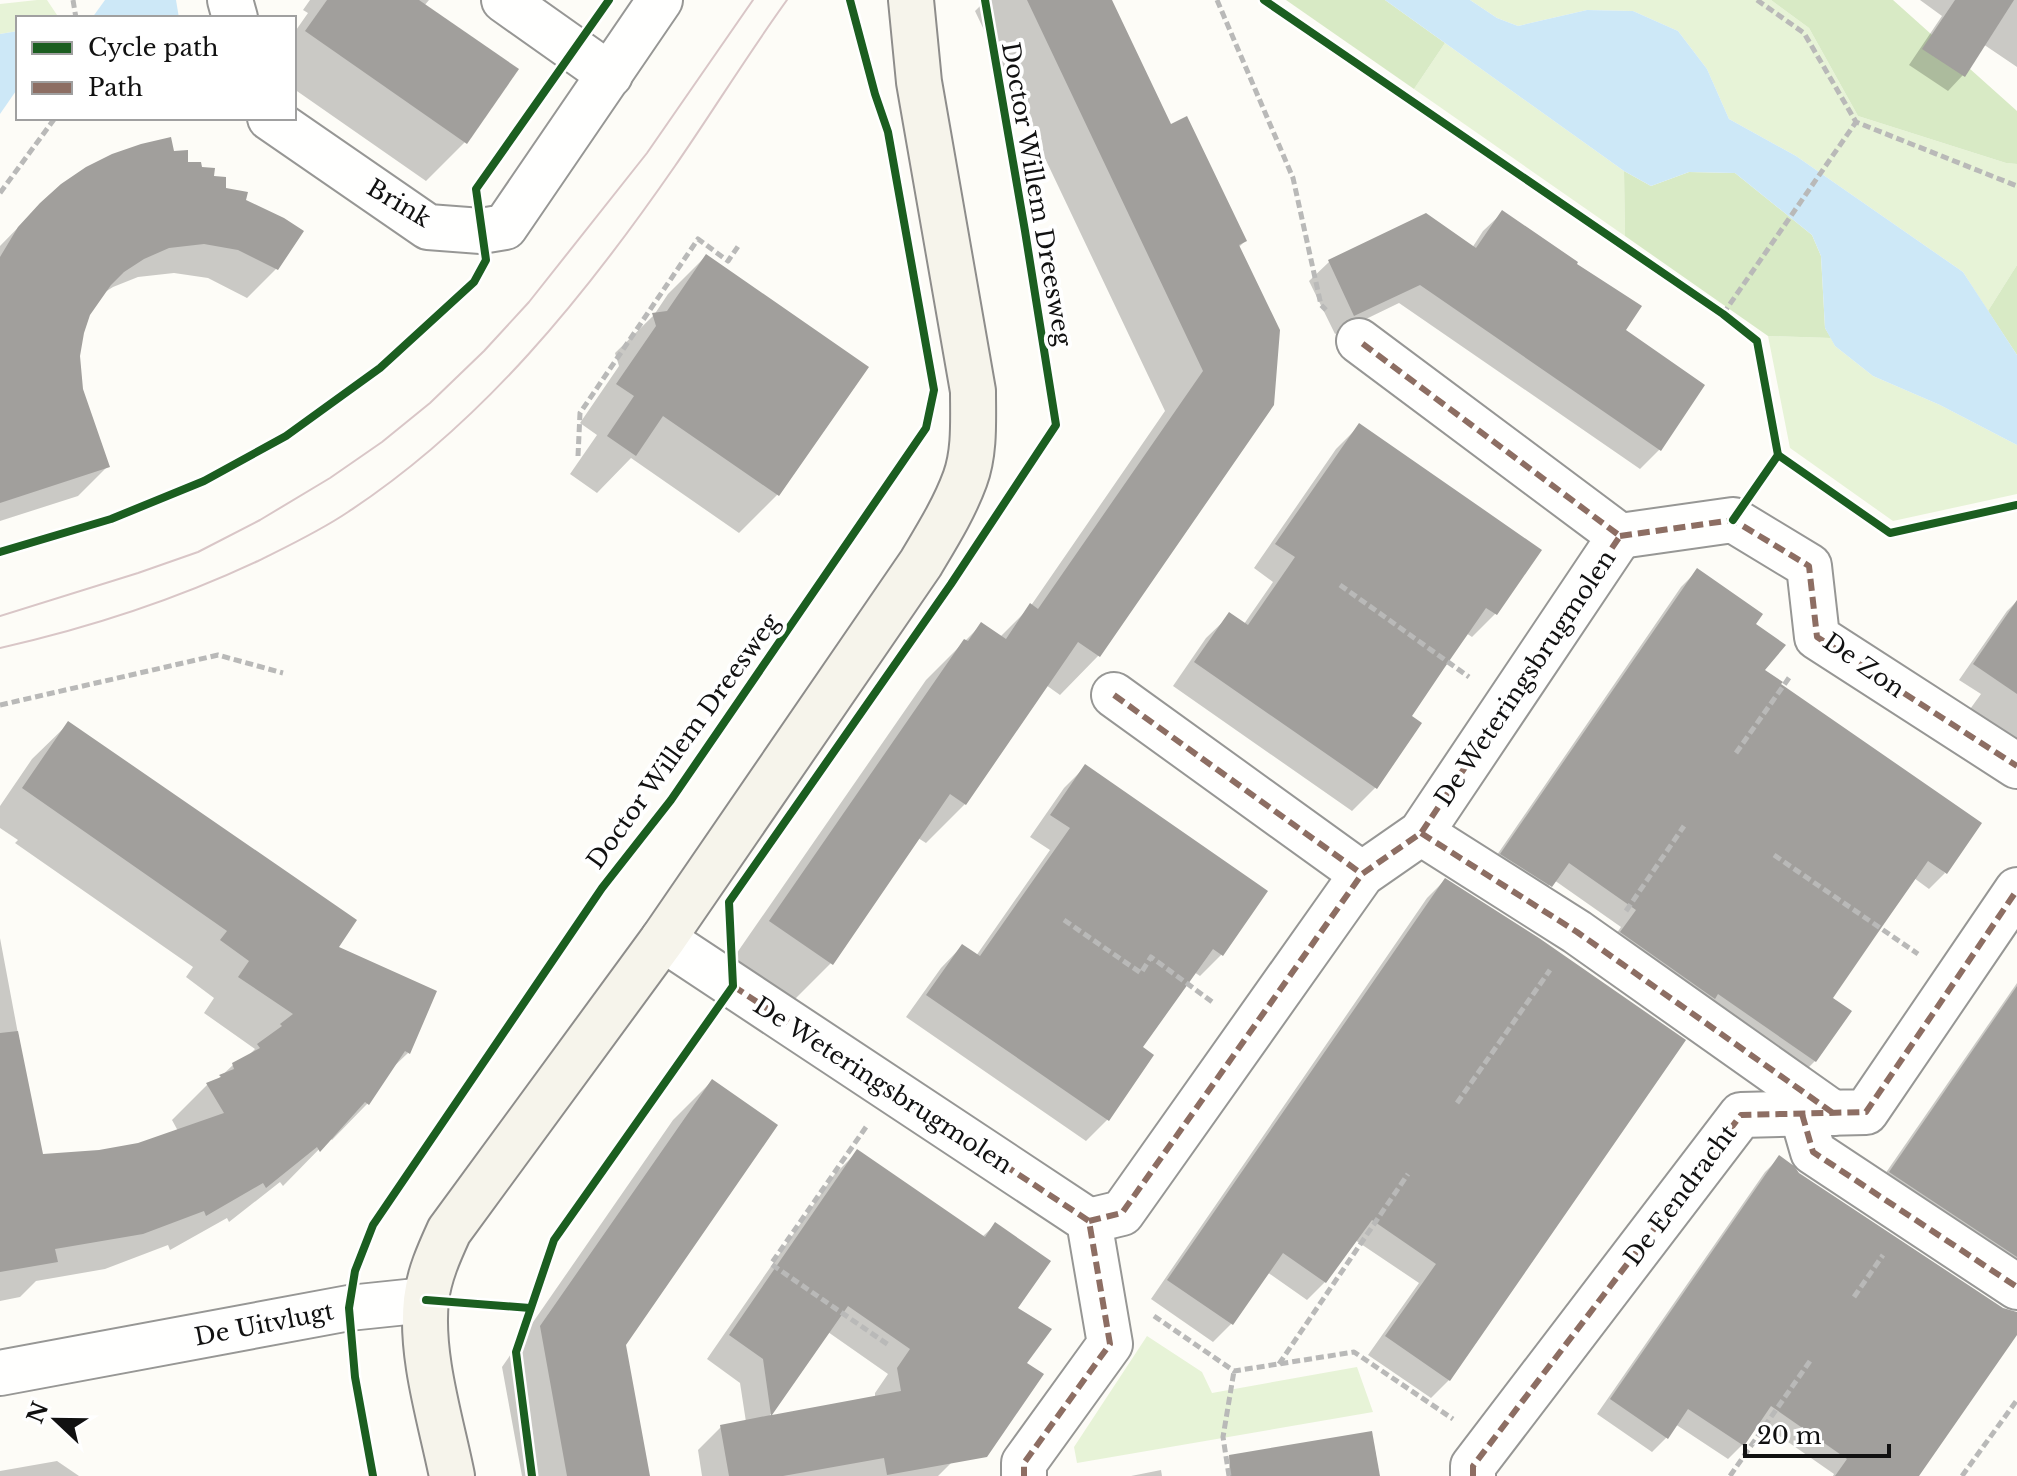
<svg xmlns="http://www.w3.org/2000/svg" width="2017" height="1476" font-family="'Libre Baskerville',serif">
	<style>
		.green { fill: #e7f3d7 }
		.forest { fill: #d8eac5 }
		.water { fill: #cde8f7 }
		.shadow { fill: #0003; fill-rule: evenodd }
		.building { fill: #a19f9c; fill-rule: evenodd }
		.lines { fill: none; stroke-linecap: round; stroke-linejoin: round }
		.street-casing { stroke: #979795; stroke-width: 48 }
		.secondary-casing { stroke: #8e8d8b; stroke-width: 48 }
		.path { stroke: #b9b9b8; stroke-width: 5; stroke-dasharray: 8 4; stroke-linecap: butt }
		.street { stroke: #fffffe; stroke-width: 44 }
		.secondary { stroke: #f6f4eb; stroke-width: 44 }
		.tram { stroke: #d9c6c7; stroke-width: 2 }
		.quiet { stroke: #8d6e63; stroke-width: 6; stroke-dasharray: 12 6; stroke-linecap: butt }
		.cycleway-casing { stroke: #fff; stroke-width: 13 }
		.cycleway { stroke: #1b5e20; stroke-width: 8 }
		.labels { text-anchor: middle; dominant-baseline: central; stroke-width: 8; stroke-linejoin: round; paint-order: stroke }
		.street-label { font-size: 24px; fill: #111; stroke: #fff }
	</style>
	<rect width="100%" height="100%" fill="#fdfcf7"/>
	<g class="green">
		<polygon points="37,0 47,0 59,18 18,18 18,31 0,34 0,4"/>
		<polygon points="1470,0 1771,0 1809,28 1858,116 2006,163 2017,164 2017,265 1988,311 1963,272 1796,156 1729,119 1707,69 1678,31 1633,11 1587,10 1518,26 1497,18"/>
		<polygon points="1445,43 1624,171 1625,236 1414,89"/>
		<polygon points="1768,336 1831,338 1835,346 1873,376 1940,405 2017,445 2017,494 1893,521 1790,448"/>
		<polygon points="1147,1336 1202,1372 1212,1393 1357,1367 1373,1412 1077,1463 1074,1447"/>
	</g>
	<g class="forest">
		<polygon points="1286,0 1385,0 1445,43 1414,89"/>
		<polygon points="1771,0 1893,0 2017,111 2017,164 2006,163 1858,116 1809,28"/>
		<polygon points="1624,171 1651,186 1689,172 1735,173 1812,235 1821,256 1825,328 1831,338 1768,336 1625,236"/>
		<polygon points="2017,265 2017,355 1988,311"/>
	</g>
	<g class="water">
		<polygon points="105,0 176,0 179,18 92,18"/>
		<polygon points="1385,0 1470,0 1497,18 1518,26 1587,10 1633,11 1678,31 1707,69 1729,119 1796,156 1963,272 2017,355 2017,445 1940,405 1873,376 1835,346 1825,328 1821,256 1812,235 1735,173 1689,172 1651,186 1624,171"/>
		<polygon points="18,31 18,88 0,114 0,34"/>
	</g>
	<g class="shadow">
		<polygon points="310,0 429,0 424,6 465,142 426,181 294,89 294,33 308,13 303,10"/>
		<polygon points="986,0 1110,0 1170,127 1245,241 1238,248 1278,330 1098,656 1060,695 1046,685 965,804 926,843 918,838 831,963 792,1002 732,960 926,680 982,624 1000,637 1030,607 1165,411 975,11"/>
		<polygon points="1920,0 2017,0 2017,67 1983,44 1963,75 1948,91 1909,65 1942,16"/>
		<polygon points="173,153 186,164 200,169 224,189 244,201 276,269 247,298 208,278 174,273 138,277 113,287 102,294 88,314 79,347 79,379 107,467 78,496 0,521 0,246 41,204"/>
		<polygon points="1503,212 1623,331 1703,386 1659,450 1640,469 1399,303 1335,334 1309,281 1329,262 1472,248 1483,231"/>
		<polygon points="706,256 866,367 777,495 739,533 631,458 597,493 570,474 597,435 580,423 619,366 615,353 654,315 668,294"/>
		<polygon points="1359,426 1540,550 1495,614 1472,637 1466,633 1409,716 1375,788 1352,811 1173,686 1206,638 1230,615 1244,624 1273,582 1254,568 1336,449"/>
		<polygon points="1697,571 1753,625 1762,670 1779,685 1945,873 1929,889 1914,878 1830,999 1815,1061 1799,1077 1606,949 1621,927 1554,880 1534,902 1486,871 1681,587"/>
		<polygon points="2017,601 2017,762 1960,723 1981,694 1959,680 2007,611"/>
		<polygon points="68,724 336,948 408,1053 388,1072 367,1104 332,1140 330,1138 283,1186 280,1182 229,1222 227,1218 170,1250 168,1245 105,1269 36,1281 20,1297 0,1301 0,938 41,1156 99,1152 139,1145 178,1131 172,1120 208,1084 215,1082 234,1064 246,1058 255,1049 204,1013 214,998 186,977 193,967 15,843 18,840 0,828 0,806 32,759"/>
		<polygon points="1085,767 1266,891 1221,955 1200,976 1194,972 1140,1048 1107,1120 1086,1141 906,1017 941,968 962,946 976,956 1050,850 1030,837 1064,788"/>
		<polygon points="1445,880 1449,1380 1431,1398 1368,1355 1419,1283 1355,1240 1325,1282 1307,1300 1267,1272 1231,1324 1213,1342 1151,1299 1427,898"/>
		<polygon points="2017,983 2017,1281 1876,1187"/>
		<polygon points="712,1081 624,1344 648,1476 522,1476 502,1367 673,1120"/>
		<path d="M857,1152L982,1237L995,1225L1015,1308L1024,1363L951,1463L938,1476H702L698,1450L721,1427L746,1422L740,1383L707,1359L834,1175ZM828,1332L888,1374L875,1393V1398L768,1418Z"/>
		<polygon points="1779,1158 1798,1174 2002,1310 2017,1314 2017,1332 1917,1476 1833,1476 1834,1474 1758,1421 1742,1445 1728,1459 1675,1424 1666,1438 1652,1452 1597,1414 1765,1172"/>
		<polygon points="57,1461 79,1476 0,1476 0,1471"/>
		<polygon points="1161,1470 1162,1476 1131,1476"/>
	</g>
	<g class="building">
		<polygon points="327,0 419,0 519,69 467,144 305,31"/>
		<polygon points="1027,0 1112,0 1171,124 1187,116 1247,241 1239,245 1280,330 1274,405 1100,657 1078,642 966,805 950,794 833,965 769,921 964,639 968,641 981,622 1006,639 1030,603 1038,609 1203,371"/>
		<polygon points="1955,0 2014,0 1965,77 1922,49"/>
		<polygon points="171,137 174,151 188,150 188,162 201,162 202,167 215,168 214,176 226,177 226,188 248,192 246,200 284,218 304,231 278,270 238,250 204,244 169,248 144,259 124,272 111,285 90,315 84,333 80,356 83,389 110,467 0,503 0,257 18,227 40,203 61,184 86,167 112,154 141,144"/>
		<polygon points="1502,210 1578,262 1577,264 1642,306 1626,330 1705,385 1661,451 1420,285 1354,316 1328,260 1426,213 1476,248"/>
		<polygon points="706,254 869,367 779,496 663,416 636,456 607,436 634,396 616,384 656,326 652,313 667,311"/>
		<polygon points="1359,423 1542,550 1497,615 1486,608 1445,667 1412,716 1422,723 1377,789 1194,662 1229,612 1248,625 1295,557 1275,544"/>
		<polygon points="1697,568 1763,614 1756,624 1786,645 1765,670 1783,682 1781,684 1982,823 1947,874 1928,861 1877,934 1833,998 1852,1011 1816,1062 1718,994 1715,999 1620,932 1636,910 1569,863 1552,887 1500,854"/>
		<polygon points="2017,600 2017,694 1973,664"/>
		<polygon points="68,721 357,920 339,947 437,991 410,1054 405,1051 369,1105 365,1102 320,1152 317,1147 266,1188 263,1183 206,1216 204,1211 143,1234 55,1249 58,1262 0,1272 0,1033 18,1031 43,1154 99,1150 138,1143 224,1113 206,1083 221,1077 219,1075 234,1069 232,1063 260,1048 257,1044 282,1026 280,1024 293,1014 238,977 249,961 220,940 227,931 22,788"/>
		<polygon points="1085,764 1268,891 1223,956 1213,949 1143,1047 1154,1055 1109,1121 926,995 962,944 980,956 1070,828 1050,815"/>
		<polygon points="1445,878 1539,938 1686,1040 1450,1381 1385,1336 1436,1264 1372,1220 1326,1283 1283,1253 1233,1325 1167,1280"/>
		<polygon points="2017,986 2017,1257 1889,1172"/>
		<polygon points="712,1079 778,1125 626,1345 650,1476 567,1476 540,1326"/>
		<path d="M857,1149L985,1237L995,1222L1051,1261L1018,1308L1052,1329L1027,1363L1044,1374L987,1457L887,1475L884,1458L783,1476H729L720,1425L771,1415L763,1359L729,1335ZM848,1306L910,1349L897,1368L901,1391L772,1415Z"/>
		<polygon points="1779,1155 1794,1166 1799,1173 2003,1308 2017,1312 2017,1335 1919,1476 1835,1476 1847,1459 1771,1406 1744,1446 1688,1409 1668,1439 1610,1399"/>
		<polygon points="1372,1431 1380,1476 1230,1476 1229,1455"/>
	</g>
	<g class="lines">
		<defs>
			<g id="street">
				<polyline points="230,0 235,18"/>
				<polyline points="504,0 610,75"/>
				<polyline points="270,118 428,227 481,231 505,227 660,0"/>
				<polyline points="1620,536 1733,520 1809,566 1817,637 2017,766"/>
				<polyline points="1114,695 1362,874"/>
				<polyline points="1421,833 1577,932 1833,1113"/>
				<polyline points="663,939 1089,1221 1110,1344 1024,1463 1024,1476"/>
				<polyline points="1802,1114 1813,1152 2017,1287"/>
				<polyline points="1089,1221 1122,1213 1362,874 1421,833 1620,536 1359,341"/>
				<polyline points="0,1373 349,1308 426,1300"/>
				<polyline points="1473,1476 1473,1466 1741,1115 1866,1112 2017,890"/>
			</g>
			<path id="secondary" d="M452,1476C441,1421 420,1356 426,1300C429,1275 439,1253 449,1231L663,939L921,563C937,536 954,509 965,479C975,452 973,420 973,391L919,82L911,0"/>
		</defs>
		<use href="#street" class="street-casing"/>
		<use href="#secondary" class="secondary-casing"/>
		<g class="path">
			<polyline points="73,0 76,18"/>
			<polyline points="1217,0 1293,178 1321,305 1326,310"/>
			<polyline points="1757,0 1804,33 1856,122 2017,186"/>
			<polyline points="0,193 55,118"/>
			<polyline points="1723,314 1856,122"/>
			<polyline points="578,456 580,413 698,239 728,261 739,245"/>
			<polyline points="1340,585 1469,677"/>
			<polyline points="0,705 218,655 283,673"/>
			<polyline points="1736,753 1791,675"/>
			<polyline points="1774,855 1918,954"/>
			<polyline points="1626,911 1684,826"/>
			<polyline points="1064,920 1141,973 1151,957 1215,1004"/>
			<polyline points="1457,1103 1550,970"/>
			<polyline points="866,1127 771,1264 890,1346"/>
			<polyline points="1854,1297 1883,1255"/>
			<polyline points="1154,1316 1234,1371 1354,1352 1453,1419"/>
			<polyline points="1279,1364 1408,1174"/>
			<polyline points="1229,1476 1223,1437 1234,1371"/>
			<polyline points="1730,1476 1810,1361"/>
			<polyline points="1962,1476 2017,1400"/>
		</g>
		<use href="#street" class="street"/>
		<use href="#secondary" class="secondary"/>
		<g class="tram">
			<polyline points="0,616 138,573 198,552 260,520 330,478 382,442 430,403 484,351 529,302 647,153 753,0"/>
			<path d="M0,648C89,628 175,600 258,561C288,546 320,531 348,512C482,424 585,296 675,166C713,111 748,54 787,0"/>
		</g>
		<g class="quiet">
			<polyline points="1620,536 1733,520 1809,566 1817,637 2017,766"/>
			<polyline points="1114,695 1362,874"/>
			<polyline points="1421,833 1577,932 1833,1113"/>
			<polyline points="733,986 1089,1221 1110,1344 1024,1463 1024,1476"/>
			<polyline points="1802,1114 1813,1152 2017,1287"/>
			<polyline points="1089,1221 1122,1213 1362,874 1421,833 1620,536 1359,341"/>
			<polyline points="1473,1476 1473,1466 1741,1115 1866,1112 2017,890"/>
		</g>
		<defs>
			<g id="cycleway">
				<polyline points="1264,0 1723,314 1757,341 1778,455 1733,520"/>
				<polyline points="1778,455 1890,533 2017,505"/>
				<polyline points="0,552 111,519 204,481 286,436 380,368 474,282 486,260 476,189 609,0"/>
				<polyline points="426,1300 530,1308"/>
				<polyline points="373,1476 355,1377 349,1308 355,1271 373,1225 602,888 671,800 926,428 934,390 888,132 875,94 850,0"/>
				<polyline points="532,1476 516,1352 554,1240 733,986 729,902 951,584 1056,425 1025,231 985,0"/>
			</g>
		</defs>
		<use href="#cycleway" class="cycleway-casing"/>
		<use href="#cycleway" class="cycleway"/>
	</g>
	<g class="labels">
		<g class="street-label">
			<text transform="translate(1037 194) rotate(80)">Doctor Willem Dreesweg</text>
			<text transform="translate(399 203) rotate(31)">Brink</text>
			<text transform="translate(1864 665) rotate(35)">De Zon</text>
			<text transform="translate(1525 678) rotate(-56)">De Weteringsbrugmolen</text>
			<text transform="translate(683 741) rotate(-54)">Doctor Willem Dreesweg</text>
			<text transform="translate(883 1085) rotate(33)">De Weteringsbrugmolen</text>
			<text transform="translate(1680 1195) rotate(-53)">De Eendracht</text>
			<text transform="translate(264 1324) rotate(-11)">De Uitvlugt</text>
		</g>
	</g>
	<rect x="16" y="16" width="280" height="104" fill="#ffffff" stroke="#a0a0a0" stroke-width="2"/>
	<rect x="32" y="42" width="40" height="12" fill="#1b5e20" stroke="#a0a0a0" stroke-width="2"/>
	<text x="88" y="56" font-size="24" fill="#111111">Cycle path</text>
	<rect x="32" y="82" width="40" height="12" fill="#8d6e63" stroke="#a0a0a0" stroke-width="2"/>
	<text x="88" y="96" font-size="24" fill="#111111">Path</text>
	<g transform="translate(56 1420) rotate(292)" stroke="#ffffff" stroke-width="6" paint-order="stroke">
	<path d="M0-6L14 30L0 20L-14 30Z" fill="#111111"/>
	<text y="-12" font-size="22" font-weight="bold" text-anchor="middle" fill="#111111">N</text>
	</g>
	<path d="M1745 1444v12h144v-12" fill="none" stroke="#111111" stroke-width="4"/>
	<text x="1757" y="1444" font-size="24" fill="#111111" stroke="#ffffff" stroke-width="6" paint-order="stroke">20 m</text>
</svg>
